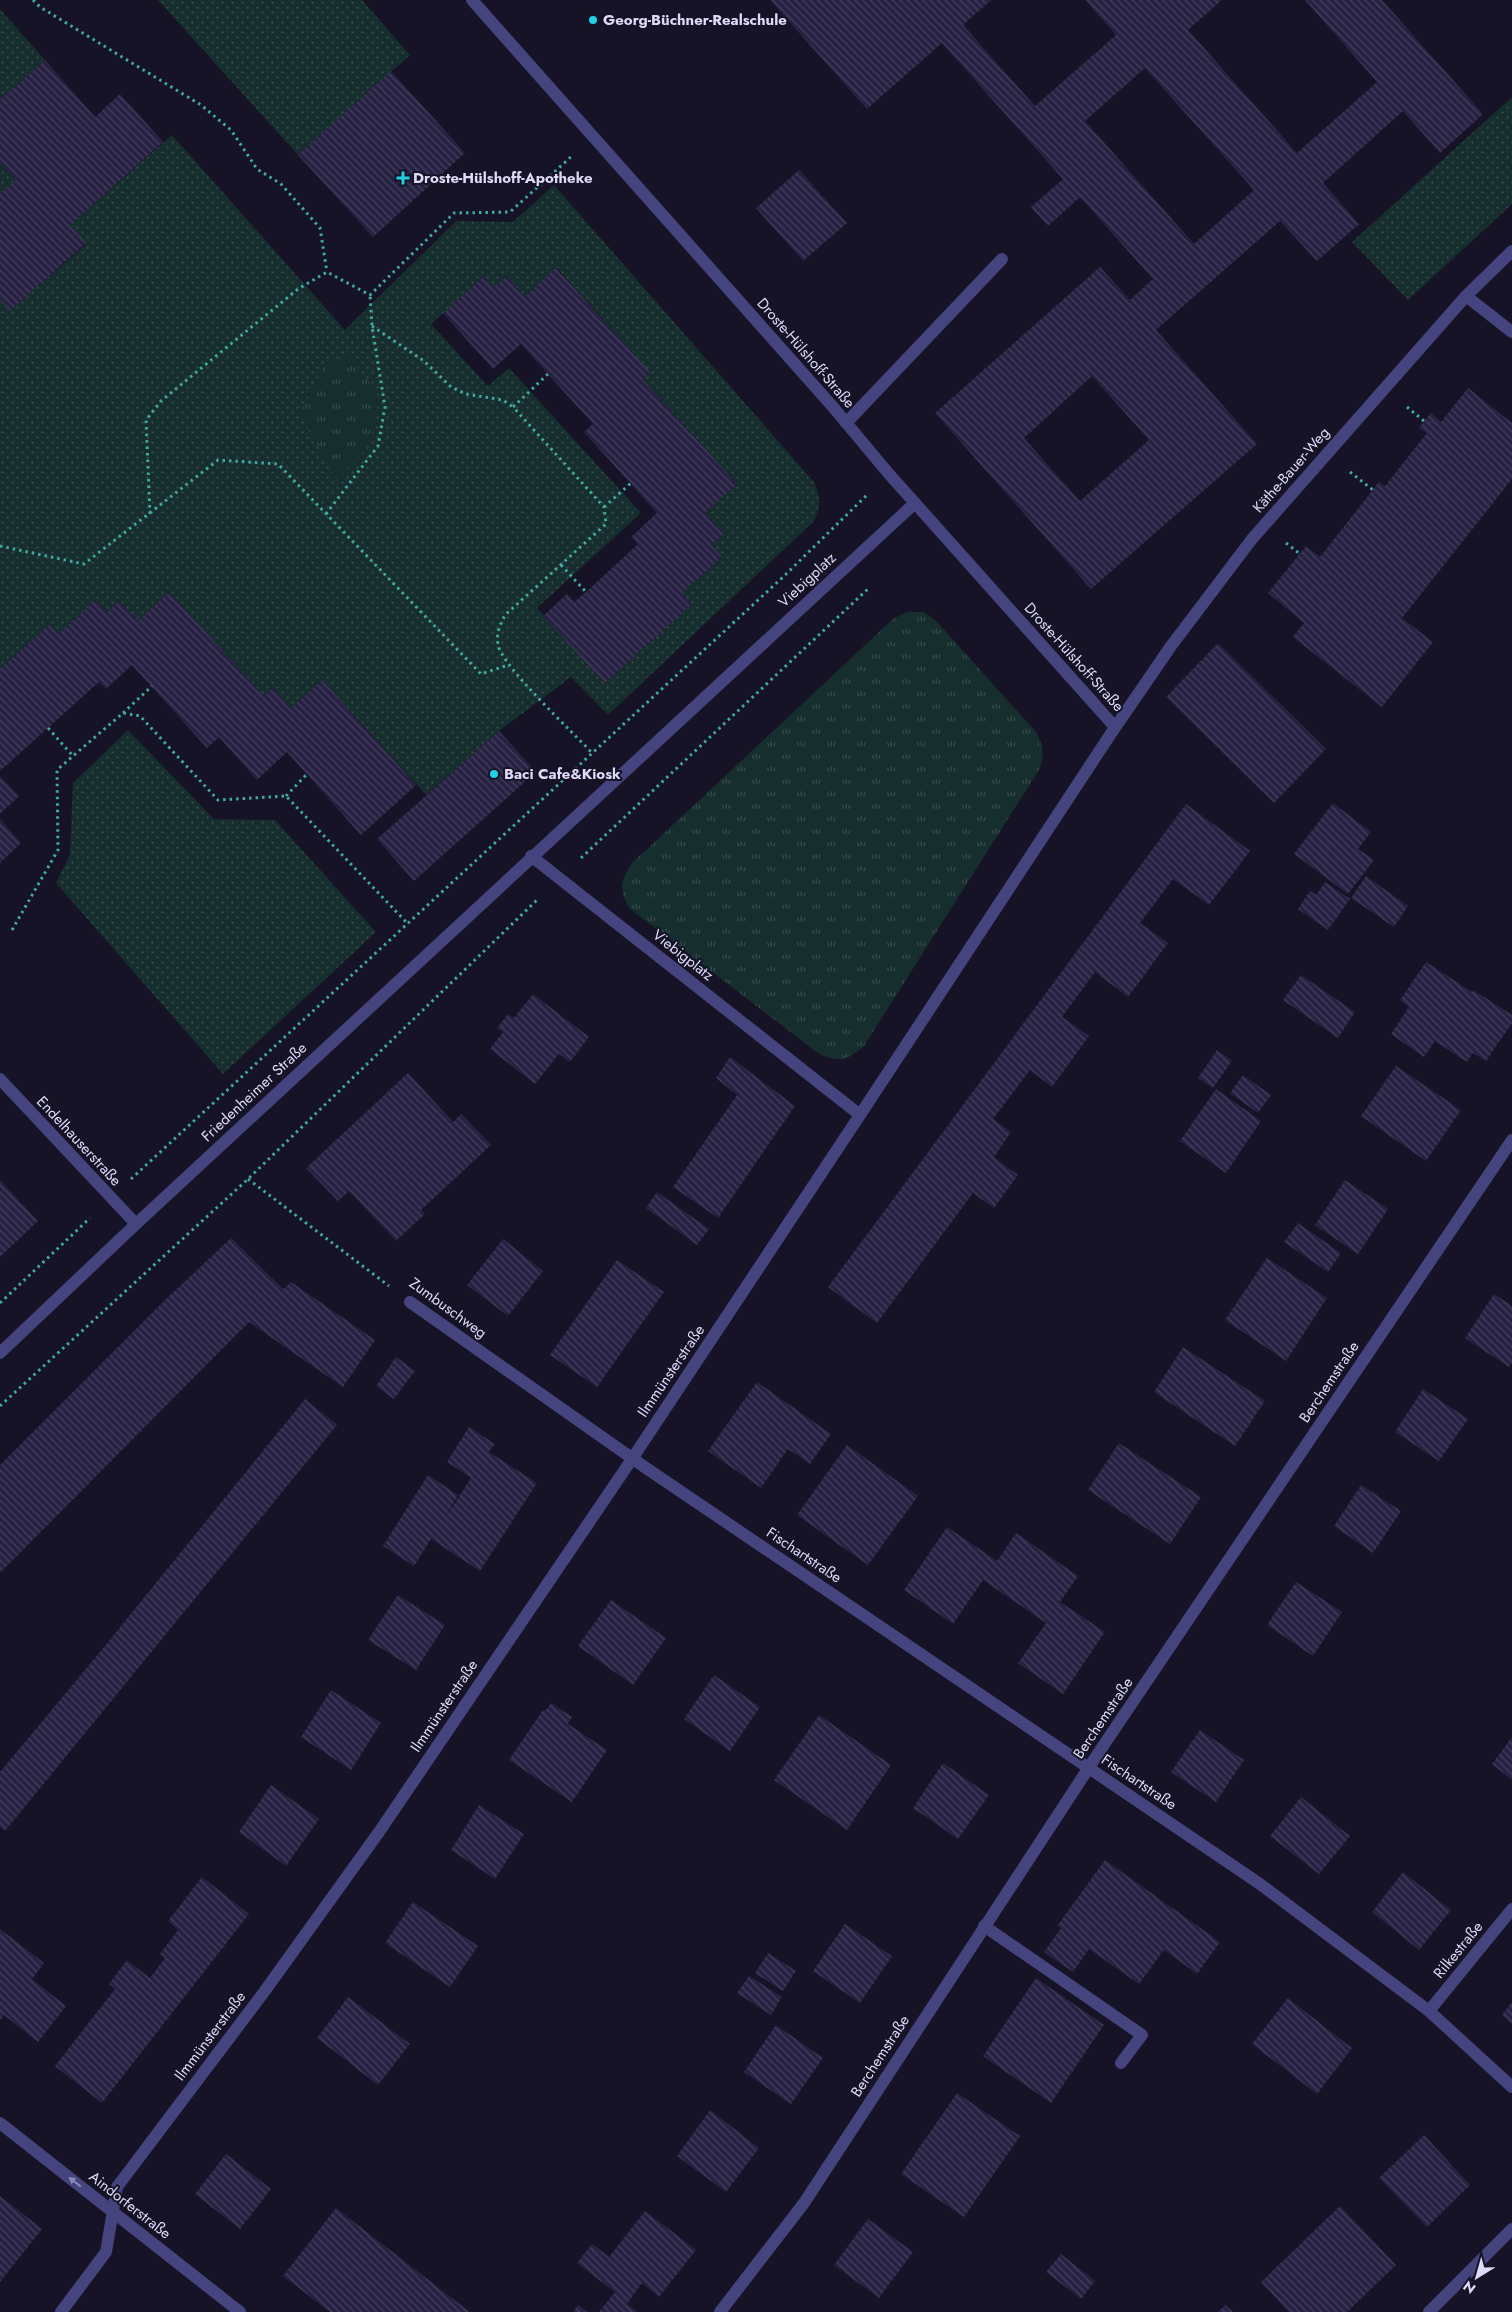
<svg xmlns="http://www.w3.org/2000/svg" width="1512" height="2312" font-family="Jost,sans-serif">
	<style>
		.grass { fill: url(#grass-dots); fill-rule: evenodd }
		.park { fill: url(#park-tufts) }
		.building { fill: url(#building-back-hatch); fill-rule: evenodd }
		.lines { fill: none; stroke-linecap: round; stroke-linejoin: round }
		.path { stroke: #40a9a1; stroke-width: 3; stroke-dasharray: 2.5 4; stroke-linecap: butt }
		.minor { stroke: #45447e; stroke-width: 12 }
		.oneway { fill: #8a88b6 }
		.poi-dot { fill: #21d1e1; stroke: #151325; stroke-width: 2 }
		.labels { text-anchor: middle; dominant-baseline: central; stroke-width: 4; stroke-linejoin: round; paint-order: stroke }
		.poi-label { font-size: 15px; font-weight: bold; fill: #dedbfa; stroke: #151325; text-anchor: start }
		.street-label { font-size: 15px; fill: #dedbfa; stroke: #151325 }
	</style>
	<defs>
		<pattern id="grass-dots" width="8" height="8" patternUnits="userSpaceOnUse" patternTransform="scale(1.25)"><rect width="8" height="8" fill="#162e2d"/><path d="M2 2h.1M6 6h.1" fill="none" stroke="#374c4c" stroke-width="1.8" stroke-linecap="round"/></pattern>
		<pattern id="park-tufts" width="24" height="20" patternUnits="userSpaceOnUse" patternTransform="scale(1.25)"><rect width="24" height="20" fill="#162e2d"/><path d="M3 7l-1-3M5 7V3M7 7l1-3M15 17l-1-3M17 17v-4M19 17l1-3" fill="none" stroke="#374c4c"/></pattern>
		<pattern id="building-back-hatch" width="6" height="6" patternUnits="userSpaceOnUse" patternTransform="scale(1.25)"><rect width="6" height="6" fill="#272143"/><path d="M-1 5l2 2M0 0l6 6M5-1l2 2" fill="none" stroke="#46415f"/></pattern>
	</defs>
	<rect width="100%" height="100%" fill="#151325"/>
	<g class="grass">
		<polygon points="158,0 362,0 410,55 298,155"/>
		<polygon points="0,9 45,60 0,100"/>
		<polygon points="1512,97 1512,204 1408,300 1352,242"/>
		<path d="M172,135L345,330L456,221L513,222L554,185L813,481C821,496 821,505 814,521L608,715L571,677L499,731L426,795L322,680L291,708L273,688L264,696L169,592L138,621L119,601L107,612L96,600L58,634L50,624L0,669V299L10,311L86,244L70,225ZM557,268L650,372L642,379L737,484L705,513L724,534L711,545L722,557L682,593L692,604L605,683L537,608L641,513L509,368L488,386L431,324L484,276L494,287L507,276L525,297Z"/>
		<polygon points="0,162 16,180 0,194"/>
		<polygon points="128,730 214,819 275,820 376,932 223,1074 56,883 70,855 73,783"/>
	</g>
	<g class="park">
		<polygon points="347,354 379,395 371,443 337,481 300,414 325,364"/>
		<path d="M907,612H924L937,622L1036,732C1043,745 1045,755 1039,770L864,1046C847,1060 841,1063 819,1054L629,908C619,889 620,882 631,864L893,619Z"/>
	</g>
	<g class="building">
		<path d="M770,0H991L963,25L1035,106L1116,35L1085,0H1222L1188,30L1297,153L1377,82L1305,0H1382L1483,114L1440,153L1403,111L1323,183L1359,224L1317,261L1280,221L1156,330L1257,444L1091,589L935,413L1100,267L1130,300L1153,279L1080,197L1048,226L1031,207L1063,179L942,43L867,109ZM1145,68L1254,190L1194,244L1085,121ZM1092,376L1149,440L1080,501L1024,438Z"/>
		<polygon points="45,60 95,117 120,94 163,142 70,225 86,243 10,311 0,299 0,194 16,180 0,162 0,100"/>
		<polygon points="391,71 465,153 373,237 298,155"/>
		<polygon points="799,170 847,223 803,261 756,208"/>
		<polygon points="556,268 650,372 642,379 737,484 705,513 724,534 711,545 722,557 682,593 692,604 605,683 543,616 567,594 574,602 586,592 638,544 631,537 657,513 584,432 593,424 521,344 493,369 443,313 484,276 494,287 507,276 525,297"/>
		<polygon points="1468,388 1512,423 1512,479 1402,618 1433,642 1382,707 1293,637 1304,623 1268,593 1306,546 1320,557 1379,482 1385,486 1427,433 1419,428 1431,413 1441,422"/>
		<polygon points="169,592 264,696 273,688 291,708 322,680 416,785 361,835 287,752 257,780 219,737 207,748 132,665 106,689 99,682 0,771 0,669 50,624 58,634 96,600 107,612 119,601 138,621"/>
		<polygon points="1218,643 1326,749 1274,803 1166,697"/>
		<polygon points="499,731 536,772 414,881 377,839"/>
		<polygon points="0,776 19,796 0,814"/>
		<polygon points="1333,803 1371,832 1358,849 1374,860 1348,894 1294,854"/>
		<polygon points="1186,804 1250,851 1209,905 1173,879 1140,923 1168,943 1128,997 1095,972 1062,1017 1089,1036 1052,1087 1030,1070 993,1119 1011,1132 994,1157 1018,1175 994,1208 973,1193 877,1323 828,1287"/>
		<polygon points="0,819 21,843 0,863"/>
		<polygon points="1366,876 1408,906 1394,927 1351,898"/>
		<polygon points="1325,882 1350,899 1328,930 1298,909 1310,891 1316,895"/>
		<polygon points="1426,962 1472,992 1473,990 1512,1015 1512,1023 1486,1061 1473,1053 1467,1062 1435,1041 1424,1057 1391,1034 1409,1007 1400,1000"/>
		<polygon points="1301,975 1355,1012 1338,1038 1283,1000"/>
		<polygon points="533,994 589,1037 570,1062 559,1054 535,1084 490,1049 503,1032 497,1028 508,1014 514,1018"/>
		<polygon points="1217,1050 1232,1061 1213,1088 1198,1078"/>
		<polygon points="730,1057 795,1106 718,1218 673,1187 737,1095 716,1078"/>
		<polygon points="1396,1066 1461,1110 1426,1161 1361,1116"/>
		<polygon points="408,1073 453,1122 461,1114 491,1145 421,1210 425,1214 396,1241 349,1191 338,1201 306,1168"/>
		<polygon points="1243,1075 1271,1095 1258,1113 1230,1093"/>
		<polygon points="1216,1089 1261,1121 1226,1173 1180,1141"/>
		<polygon points="0,1180 38,1221 0,1257"/>
		<polygon points="1345,1180 1388,1209 1358,1254 1315,1225"/>
		<polygon points="657,1192 709,1229 697,1245 646,1208"/>
		<polygon points="1298,1223 1341,1253 1328,1272 1284,1242"/>
		<polygon points="231,1238 283,1289 291,1282 375,1340 343,1387 249,1322 0,1573 0,1465 166,1299"/>
		<polygon points="503,1239 543,1271 508,1316 467,1285"/>
		<polygon points="1267,1258 1327,1298 1286,1361 1225,1320"/>
		<polygon points="617,1260 664,1292 597,1387 550,1355"/>
		<polygon points="1494,1294 1512,1306 1512,1363 1509,1367 1465,1338"/>
		<polygon points="1183,1347 1265,1401 1235,1446 1154,1392"/>
		<polygon points="396,1357 415,1371 394,1399 376,1386"/>
		<polygon points="757,1382 831,1434 810,1464 788,1449 761,1488 708,1451"/>
		<polygon points="1423,1389 1468,1419 1439,1461 1395,1432"/>
		<polygon points="305,1399 337,1425 5,1831 0,1827 0,1772 100,1652"/>
		<polygon points="469,1427 495,1444 489,1452 537,1483 480,1571 431,1539 414,1566 383,1546 428,1475 458,1495 445,1518 471,1478 447,1462"/>
		<polygon points="1119,1443 1201,1497 1170,1544 1088,1490"/>
		<polygon points="847,1445 918,1496 868,1565 797,1515"/>
		<polygon points="1361,1485 1401,1511 1373,1553 1334,1526"/>
		<polygon points="947,1527 997,1561 1016,1533 1078,1576 1060,1602 1105,1632 1063,1694 1018,1663 1046,1623 983,1580 953,1624 904,1590"/>
		<polygon points="1296,1582 1342,1612 1313,1656 1267,1625"/>
		<polygon points="398,1595 445,1625 416,1670 368,1640"/>
		<polygon points="611,1600 666,1638 633,1685 578,1646"/>
		<polygon points="714,1675 760,1707 730,1751 684,1719"/>
		<polygon points="331,1690 381,1723 351,1770 301,1737"/>
		<polygon points="551,1703 572,1717 568,1724 607,1750 572,1802 509,1760 543,1710 545,1711"/>
		<polygon points="819,1715 891,1765 847,1830 774,1780"/>
		<polygon points="1200,1730 1244,1760 1216,1802 1171,1772"/>
		<polygon points="1512,1737 1512,1780 1492,1764"/>
		<polygon points="943,1763 989,1795 958,1839 913,1808"/>
		<polygon points="271,1785 319,1819 286,1866 239,1832"/>
		<polygon points="1301,1797 1350,1836 1319,1874 1270,1836"/>
		<polygon points="479,1805 524,1834 495,1879 451,1850"/>
		<polygon points="1105,1860 1220,1942 1197,1974 1164,1950 1139,1984 1089,1949 1073,1972 1044,1952 1061,1928 1057,1926"/>
		<polygon points="1403,1872 1451,1910 1419,1950 1372,1912"/>
		<polygon points="202,1877 249,1914 102,2103 55,2066 115,1989 109,1984 127,1960 150,1978 165,1958 160,1954 178,1930 168,1921"/>
		<polygon points="413,1902 478,1946 450,1987 385,1943"/>
		<polygon points="845,1924 892,1956 860,2003 813,1971"/>
		<polygon points="0,1929 44,1963 32,1979 66,2006 38,2042 4,2015 0,2020"/>
		<polygon points="768,1953 796,1971 783,1991 755,1973"/>
		<polygon points="749,1976 782,1997 771,2015 737,1993"/>
		<polygon points="1036,1978 1104,2025 1051,2103 983,2056"/>
		<polygon points="348,1997 410,2044 378,2085 317,2038"/>
		<polygon points="1288,1998 1352,2048 1317,2094 1252,2044"/>
		<polygon points="1512,2002 1512,2024 1502,2015"/>
		<polygon points="776,2025 823,2058 791,2104 744,2072"/>
		<polygon points="957,2093 1020,2136 964,2217 901,2174"/>
		<polygon points="710,2110 759,2148 726,2192 677,2156"/>
		<polygon points="1424,2135 1470,2185 1427,2227 1379,2178"/>
		<polygon points="226,2154 271,2189 240,2229 195,2194"/>
		<polygon points="0,2196 42,2229 0,2282"/>
		<polygon points="1340,2206 1396,2265 1347,2312 1289,2312 1261,2282"/>
		<polygon points="336,2208 426,2278 470,2312 330,2312 283,2276"/>
		<polygon points="645,2211 696,2250 659,2297 642,2283 627,2304 638,2312 599,2312 615,2292 577,2263 592,2244 609,2257"/>
		<polygon points="868,2219 913,2252 879,2298 834,2265"/>
		<polygon points="1061,2254 1095,2281 1081,2299 1046,2272"/>
		<polygon points="578,2305 587,2312 573,2312"/>
		<polygon points="1225,2305 1233,2312 1218,2312"/>
	</g>
	<g class="lines">
		<g class="path">
			<polyline points="33,0 40,7 201,105 231,130 257,169 281,184 320,228 327,272"/>
			<polyline points="372,326 424,361 451,387 466,394 503,400 513,407"/>
			<path d="M548,374L513,407L604,507L606,524L505,615C500,625 496,633 498,644C500,665 574,733 592,753"/>
			<polyline points="1407,407 1424,421"/>
			<polyline points="1350,472 1373,490"/>
			<polyline points="604,507 631,483"/>
			<polyline points="150,514 146,420 161,401 298,289 327,272 370,295 454,213 510,212 573,155"/>
			<polyline points="326,514 378,446 385,407 372,326 370,295"/>
			<polyline points="1286,543 1300,554"/>
			<polyline points="0,546 84,564 218,460 278,464 481,674 508,665"/>
			<polyline points="561,565 586,592"/>
			<polyline points="123,713 152,686"/>
			<polyline points="48,728 73,756 123,713 140,716 218,800 286,796 408,924"/>
			<polyline points="286,796 307,774"/>
			<polyline points="581,858 870,587"/>
			<polyline points="12,930 58,850 57,770 73,756"/>
			<polyline points="131,1179 783,577 868,494"/>
			<polyline points="248,1179 389,1286"/>
			<polyline points="0,1303 90,1218"/>
			<polyline points="0,1406 248,1179 538,899"/>
		</g>
		<g class="minor">
			<polyline points="472,0 833,407 889,474 1115,727"/>
			<polyline points="1466,296 1512,332"/>
			<polyline points="846,423 1002,259"/>
			<polyline points="531,856 860,1115 1110,735 1171,646 1252,539 1466,296 1512,251"/>
			<polyline points="0,1079 136,1224"/>
			<polyline points="410,1302 646,1468 1260,1884 1429,2011 1512,2087"/>
			<polyline points="0,1353 136,1224 915,503"/>
			<polyline points="984,1926 1142,2035 1121,2063"/>
			<polyline points="1429,2011 1512,1909"/>
			<polyline points="0,2123 240,2312"/>
			<polyline points="61,2312 106,2252 117,2187 264,1992 379,1832 632,1459 860,1115"/>
			<polyline points="720,2312 804,2203 1101,1749 1512,1140"/>
			<polyline points="1429,2312 1512,2229"/>
		</g>
	</g>
	<defs><path id="oneway-solid" d="M-6-.8H1V-3.2L6.5 0L1 3.2V.8H-6Z" transform="scale(1.25)"/></defs>
	<use class="oneway" href="#oneway-solid" transform="translate(75 2182) rotate(-142)"/>
	<g class="poi-dot">
		<circle cx="593" cy="20" r="5"/>
		<path d="M400.5 170.5h5v5h5v5h-5v5h-5v-5h-5v-5h5z"/>
		<circle cx="494" cy="774" r="5"/>
	</g>
	<g class="labels">
		<g class="poi-label">
			<text x="603" y="20">Georg-Büchner-Realschule</text>
			<text x="413" y="178">Droste-Hülshoff-Apotheke</text>
			<text x="504" y="774">Baci Cafe&amp;Kiosk</text>
		</g>
		<g class="street-label">
			<text transform="translate(806 353) rotate(49)">Droste-Hülshoff-Straße</text>
			<text transform="translate(1291 470) rotate(-49)">Käthe-Bauer-Weg</text>
			<text transform="translate(807 580) rotate(-43)">Viebigplatz</text>
			<text transform="translate(1074 657) rotate(48)">Droste-Hülshoff-Straße</text>
			<text transform="translate(683 955) rotate(38)">Viebigplatz</text>
			<text transform="translate(254 1092) rotate(-43)">Friedenheimer Straße</text>
			<text transform="translate(79 1141) rotate(47)">Endelhauserstraße</text>
			<text transform="translate(448 1308) rotate(36)">Zumbuschweg</text>
			<text transform="translate(671 1371) rotate(-56)">Ilmmünsterstraße</text>
			<text transform="translate(1329 1382) rotate(-56)">Berchemstraße</text>
			<text transform="translate(804 1555) rotate(34)">Fischartstraße</text>
			<text transform="translate(444 1706) rotate(-56)">Ilmmünsterstraße</text>
			<text transform="translate(1103 1718) rotate(-56)">Berchemstraße</text>
			<text transform="translate(1139 1782) rotate(34)">Fischartstraße</text>
			<text transform="translate(1458 1950) rotate(-51)">Rilkestraße</text>
			<text transform="translate(210 2036) rotate(-53)">Ilmmünsterstraße</text>
			<text transform="translate(880 2056) rotate(-57)">Berchemstraße</text>
			<text transform="translate(130 2205) rotate(38)">Aindorferstraße</text>
		</g>
	</g>
	<g transform="translate(1477 2277) rotate(217)" stroke="#151325" stroke-width="4" paint-order="stroke">
	<path d="M0-4L9 19L0 12L-9 19Z" fill="#dedbfa"/>
	<text y="-8" font-size="14" font-weight="bold" text-anchor="middle" fill="#dedbfa">N</text>
	</g>
</svg>
